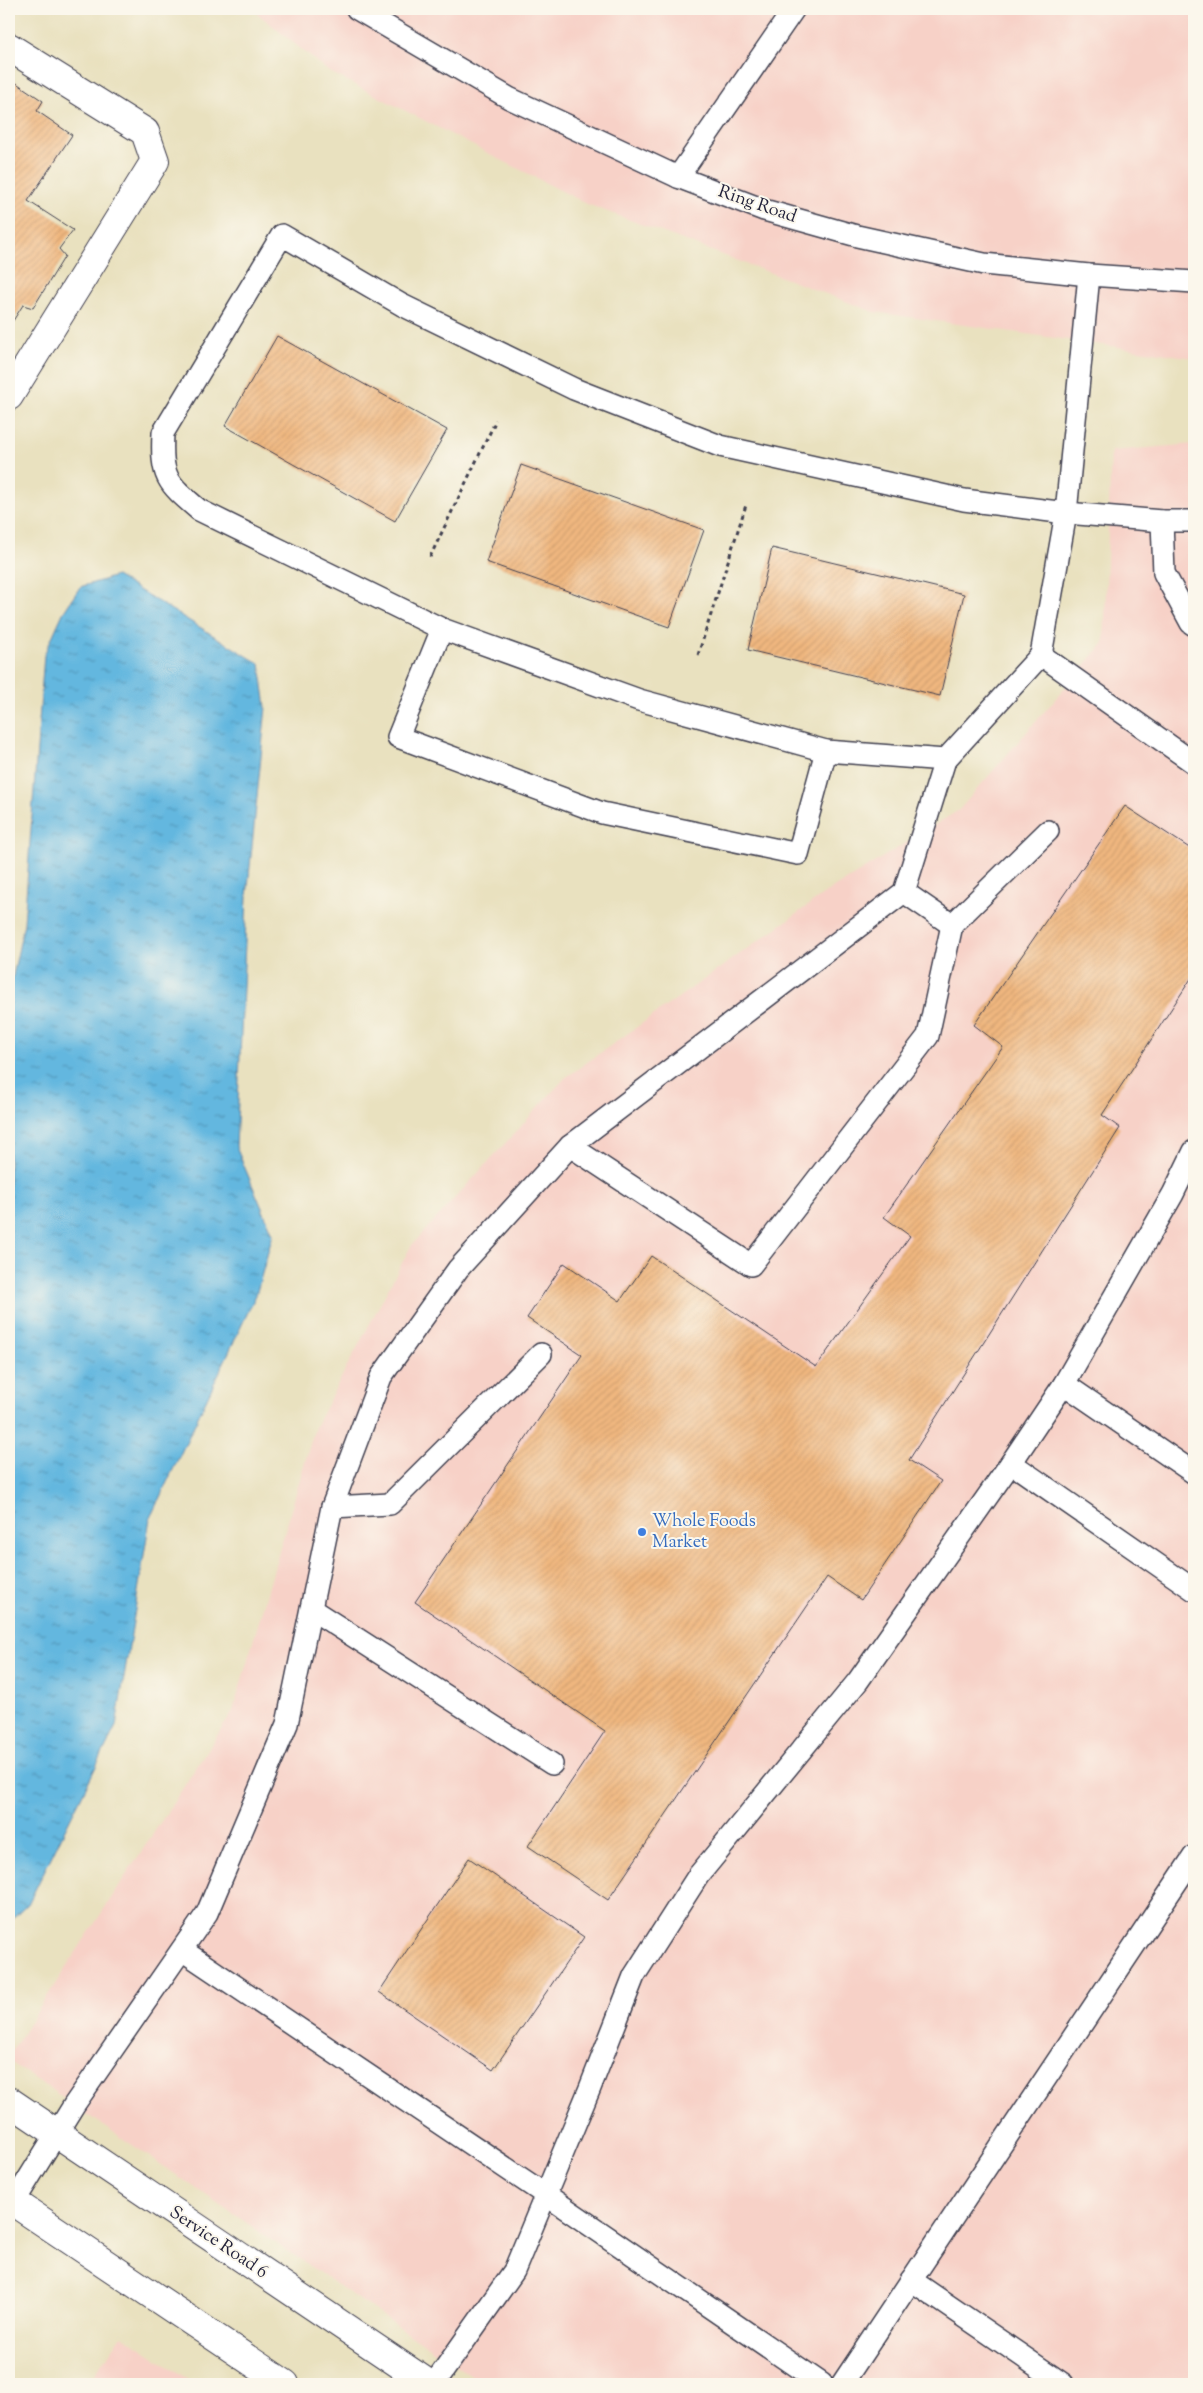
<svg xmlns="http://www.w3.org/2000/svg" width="1203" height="2393" font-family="'Sorts Mill Goudy',serif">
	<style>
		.built { fill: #f7d1c7 }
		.water { fill: url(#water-ripples); stroke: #426c8d }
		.building { fill: url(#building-hatch) }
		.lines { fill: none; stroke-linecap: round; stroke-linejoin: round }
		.service-casing { stroke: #403f4f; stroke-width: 24 }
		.minor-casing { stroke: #403f4f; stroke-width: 30 }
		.path { stroke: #403f4f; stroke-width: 3; stroke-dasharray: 4 4; stroke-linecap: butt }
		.service { stroke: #fff; stroke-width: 21 }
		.minor { stroke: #fff; stroke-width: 28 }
		.shop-dot { fill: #3f7fe0; stroke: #fbf7ec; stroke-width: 2 }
		.labels { text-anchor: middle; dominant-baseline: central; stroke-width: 4; stroke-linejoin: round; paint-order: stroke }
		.street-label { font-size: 18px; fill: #22223b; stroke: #fbf7ec }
		.shop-label { font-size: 18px; fill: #366cbe; stroke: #fbf7ec; text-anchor: start }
	</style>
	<defs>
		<pattern id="water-ripples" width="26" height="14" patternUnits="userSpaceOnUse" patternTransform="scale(1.25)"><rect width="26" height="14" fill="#63b7df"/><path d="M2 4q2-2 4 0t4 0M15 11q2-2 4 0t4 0" fill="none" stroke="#5194b6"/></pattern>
		<pattern id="building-hatch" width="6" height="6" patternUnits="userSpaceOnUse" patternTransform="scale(1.25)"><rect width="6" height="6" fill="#f0b77f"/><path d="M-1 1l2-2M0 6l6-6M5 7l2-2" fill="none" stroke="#ce9d6f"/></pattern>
	</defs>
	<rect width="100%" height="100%" fill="#fbf7ec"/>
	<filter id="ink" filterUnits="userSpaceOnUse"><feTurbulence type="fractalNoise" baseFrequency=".02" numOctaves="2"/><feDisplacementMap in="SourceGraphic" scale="10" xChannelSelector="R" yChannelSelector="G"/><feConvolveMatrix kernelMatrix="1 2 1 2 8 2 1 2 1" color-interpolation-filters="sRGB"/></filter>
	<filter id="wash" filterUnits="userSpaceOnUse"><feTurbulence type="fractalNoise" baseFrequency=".0096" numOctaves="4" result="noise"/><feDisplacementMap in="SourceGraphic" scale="20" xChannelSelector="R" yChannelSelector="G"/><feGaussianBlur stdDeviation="1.12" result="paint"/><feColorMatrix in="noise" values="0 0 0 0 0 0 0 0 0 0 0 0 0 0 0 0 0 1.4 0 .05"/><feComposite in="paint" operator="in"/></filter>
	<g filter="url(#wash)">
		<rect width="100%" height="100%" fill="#e9e1bf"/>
		<g class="built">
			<polygon points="252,9 1194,9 1194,358 874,312 587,204 328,71"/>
			<polygon points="1194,444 1194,2384 483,2384 9,2061 9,2055 233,1711 315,1427 411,1246 565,1078 830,890 959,810 1104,643 1111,451"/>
			<polygon points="122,2335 195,2384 88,2384"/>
		</g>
		<polygon class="water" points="116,576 260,664 266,707 247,896 236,1147 273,1234 256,1295 150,1518 116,1726 28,1904 9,1922 9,995 24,923 44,655 63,613 80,587"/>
		<g id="blocks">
			<g class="building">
				<polygon points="9,78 43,101 37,111 72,135 28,201 73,230 59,249 65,256 33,308 23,305 9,327"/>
				<polygon points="277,336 447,430 395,521 225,426"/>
				<polygon points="521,465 704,530 669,627 486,562"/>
				<polygon points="772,548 964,594 940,696 748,650"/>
				<polygon points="1125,806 1194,851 1194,974 1102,1115 1120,1128 909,1460 941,1481 861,1600 827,1577 608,1900 528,1846 605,1731 415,1602 582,1355 527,1318 564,1263 620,1301 651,1256 816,1367 910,1236 884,1217 1003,1047 974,1025"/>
				<polygon points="469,1858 584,1937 493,2070 379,1992"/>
			</g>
		</g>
	</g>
	<g filter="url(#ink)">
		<use href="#blocks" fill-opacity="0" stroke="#403f4f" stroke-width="1"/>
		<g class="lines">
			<defs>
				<g id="service">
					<polyline points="357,9 509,98 678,177 764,210 857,236 984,264 1089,275 1194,282"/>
					<polyline points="678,177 794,9"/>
					<polyline points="1089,275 1066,513 1041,655 1194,763"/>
					<polyline points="1162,521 1194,521"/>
					<polyline points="442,629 398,737 602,813 798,854 826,751"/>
					<path d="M945,760L826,751L639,700L442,629L199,510C166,482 161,477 163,433L282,235L402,305L574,389L720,446L964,500L1066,513L1162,521L1164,573L1191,623L1194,625"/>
					<polyline points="904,892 952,925"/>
					<polyline points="570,1146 751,1265 928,1036 952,925 1048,831"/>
					<polyline points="1064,1384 1194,1473"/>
					<polyline points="1011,1463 1194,1590"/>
					<polyline points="332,1507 390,1504 541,1354"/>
					<polyline points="311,1609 552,1764"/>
					<polyline points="182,1950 546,2195 822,2384"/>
					<polyline points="14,2202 74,2105 207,1913 287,1724 332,1507 381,1377 458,1269 570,1146 904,892 945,760 1041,655"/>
					<polyline points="911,2280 1063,2384"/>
					<polyline points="434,2384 514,2271 590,2088 634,1976 698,1876 858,1681 1011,1463 1064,1384 1173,1194 1194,1151"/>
					<polyline points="842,2384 1194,1856"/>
				</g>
				<g id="minor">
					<polyline points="9,47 145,132 155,161 9,396"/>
					<polyline points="9,2101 429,2384"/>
					<polyline points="9,2199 285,2384"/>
				</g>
			</defs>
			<use href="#service" class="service-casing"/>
			<use href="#minor" class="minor-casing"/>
			<g class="path">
				<polyline points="430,557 496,420"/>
				<polyline points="698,655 746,505"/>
			</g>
			<use href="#service" class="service"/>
			<use href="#minor" class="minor"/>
		</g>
	</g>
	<circle class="shop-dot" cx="642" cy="1532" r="5"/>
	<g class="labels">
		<g class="street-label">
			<text transform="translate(757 205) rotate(19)">Ring Road</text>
			<text transform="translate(218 2243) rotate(34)">Service Road 6</text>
		</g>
		<g class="shop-label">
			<text x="652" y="1522">Whole Foods<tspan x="652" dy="21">Market</tspan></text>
		</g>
	</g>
	<rect width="1203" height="2393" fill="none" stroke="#fbf7ec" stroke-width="30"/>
</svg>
